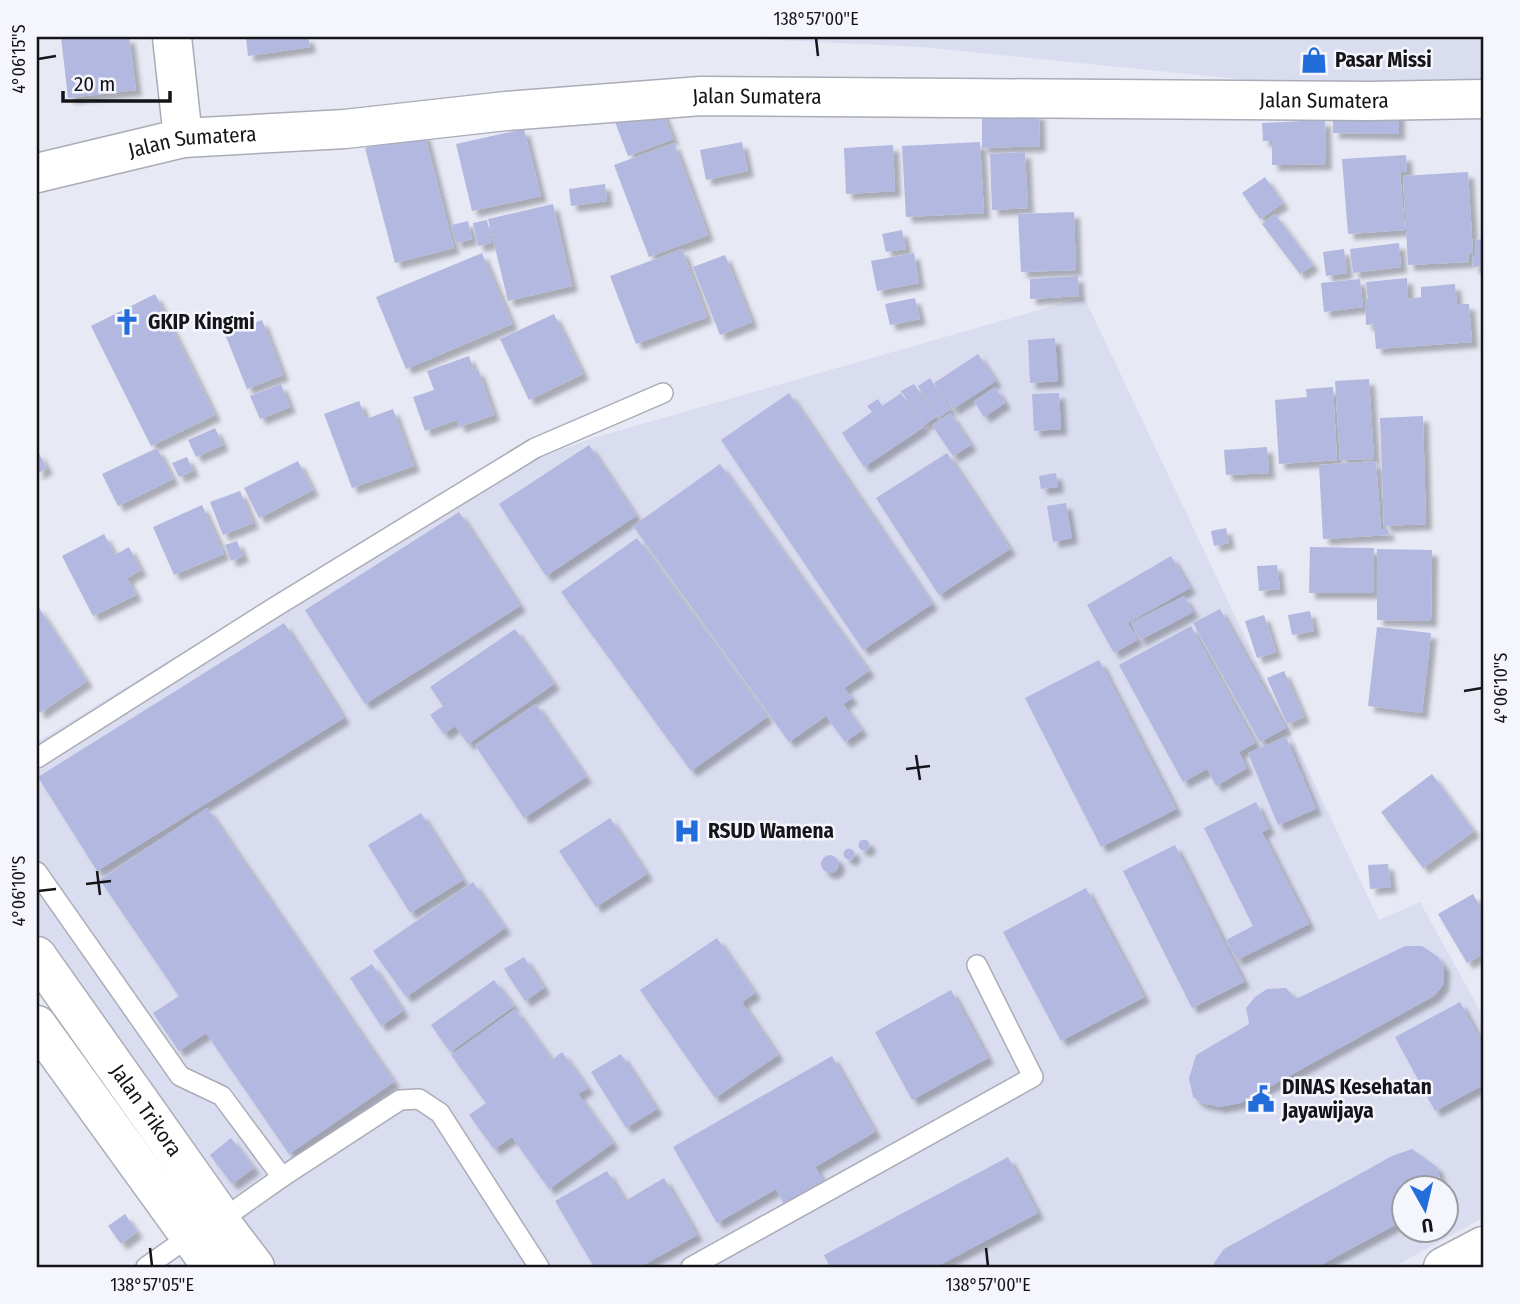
<svg xmlns="http://www.w3.org/2000/svg" width="1520" height="1304" font-family="'Fira Sans Condensed',sans-serif">
	<style>
		.built { fill: #daddf0; fill-rule: evenodd }
		.building { fill: #b2b8df; filter: url(#shadow) }
		.lines { fill: none; stroke-linecap: round; stroke-linejoin: round }
		.service-casing { stroke: #aaacb7; stroke-width: 22 }
		.minor-casing { stroke: #aaacb7; stroke-width: 41 }
		.secondary-casing { stroke: #aaacb7; stroke-width: 41 }
		.service { stroke: #fff; stroke-width: 19 }
		.minor { stroke: #fff; stroke-width: 38 }
		.secondary { stroke: #fff; stroke-width: 38 }
		.ticks { fill: none; stroke: #151519; stroke-width: 2.5 }
		.labels { text-anchor: middle; dominant-baseline: central; stroke-width: 5; stroke-linejoin: round; paint-order: stroke }
		.poi-label { font-size: 21px; font-weight: bold; fill: #151519; stroke: #f5f6fd; text-anchor: start }
		.street-label { font-size: 21px; fill: #151519; stroke: #f5f6fd }
		.neatline { fill: none; stroke: #151519; stroke-width: 2.5 }
		.ticks-label { font-size: 18px; text-anchor: middle; fill: #151519 }
	</style>
	<defs>
		<filter id="shadow"><feDropShadow dx="6" dy="6" stdDeviation="2" flood-color="#0004"/></filter>
	</defs>
	<rect width="100%" height="100%" fill="#e7e9f5"/>
	<g class="built">
		<polygon points="716,37 1483,37 1483,95 1395,95 922,47"/>
		<path d="M1084,297L1379,920L1420,902L1483,1016V1218L1393,1267H273L37,930V742L444,491L593,438ZM1404,1188H1446V1230H1404Z"/>
	</g>
	<g class="building">
		<polygon points="61,37 129,37 136,90 68,98"/>
		<polygon points="246,37 308,37 310,47 248,56"/>
		<polygon points="660,105 673,139 628,156 615,122"/>
		<polygon points="1333,110 1399,110 1399,134 1333,133"/>
		<polygon points="1039,113 1040,146 982,148 982,115"/>
		<polygon points="1325,120 1326,164 1272,165 1272,141 1263,141 1262,123"/>
		<polygon points="524,129 541,196 472,211 456,144"/>
		<polygon points="424,132 454,248 395,263 365,148"/>
		<polygon points="742,142 748,171 706,180 700,150"/>
		<polygon points="980,142 984,213 906,217 902,146"/>
		<polygon points="674,143 708,235 649,257 614,165"/>
		<polygon points="893,145 895,191 846,194 844,148"/>
		<polygon points="1025,152 1028,208 992,210 990,154"/>
		<polygon points="1406,155 1407,172 1400,172 1405,230 1348,234 1342,159"/>
		<polygon points="1468,172 1473,254 1468,254 1469,262 1408,265 1403,176"/>
		<polygon points="1265,177 1283,203 1260,219 1242,193"/>
		<polygon points="605,184 607,201 571,206 569,189"/>
		<polygon points="553,204 572,286 508,301 488,219"/>
		<polygon points="1074,212 1076,270 1021,272 1018,214"/>
		<polygon points="1275,214 1313,265 1300,274 1262,224"/>
		<polygon points="487,220 492,243 478,246 473,223"/>
		<polygon points="468,221 472,239 456,243 451,225"/>
		<polygon points="902,230 906,249 886,252 882,234"/>
		<polygon points="1483,239 1483,266 1473,267 1472,255 1476,255 1475,240"/>
		<polygon points="1399,243 1401,267 1353,273 1350,249"/>
		<polygon points="682,249 707,317 636,344 610,276"/>
		<polygon points="1344,249 1347,273 1326,276 1323,252"/>
		<polygon points="482,253 512,324 406,369 376,297"/>
		<polygon points="914,253 919,283 877,291 871,261"/>
		<polygon points="725,255 752,322 720,335 693,267"/>
		<polygon points="1078,276 1079,296 1030,299 1030,279"/>
		<polygon points="1407,278 1408,299 1421,297 1421,287 1455,284 1457,304 1469,304 1472,342 1376,349 1374,324 1366,325 1365,299 1368,299 1366,282"/>
		<polygon points="1360,279 1363,307 1324,312 1321,283"/>
		<polygon points="155,294 215,415 151,446 91,326"/>
		<polygon points="915,298 920,319 890,325 885,304"/>
		<polygon points="554,314 583,374 529,400 500,339"/>
		<polygon points="262,320 283,375 247,389 225,334"/>
		<polygon points="1055,338 1058,381 1030,383 1028,340"/>
		<polygon points="978,354 996,381 953,409 934,383"/>
		<polygon points="469,356 474,371 478,369 494,415 459,427 457,420 425,431 413,397 434,390 427,371"/>
		<polygon points="930,378 950,410 938,418 918,386"/>
		<polygon points="1369,379 1374,459 1340,460 1335,381"/>
		<polygon points="281,384 290,407 260,419 250,396"/>
		<polygon points="914,384 936,417 924,425 901,391"/>
		<polygon points="995,387 1005,403 984,417 974,401"/>
		<polygon points="1333,387 1337,460 1279,464 1275,400 1307,397 1306,389"/>
		<polygon points="789,393 932,604 863,650 721,440"/>
		<polygon points="901,393 924,427 864,467 842,433 872,412 867,406 878,399 882,406"/>
		<polygon points="1059,393 1061,429 1034,431 1032,394"/>
		<polygon points="359,401 366,419 393,409 414,466 352,488 324,414"/>
		<polygon points="950,413 971,445 953,456 932,425"/>
		<polygon points="1423,416 1426,524 1384,526 1380,418"/>
		<polygon points="215,428 223,445 196,457 188,440"/>
		<polygon points="589,445 636,516 546,576 499,504"/>
		<polygon points="1267,447 1269,473 1226,475 1224,450"/>
		<polygon points="157,448 173,479 118,506 102,474"/>
		<polygon points="37,450 47,468 37,474"/>
		<polygon points="947,453 1010,549 939,595 876,498"/>
		<polygon points="187,457 193,471 179,477 172,463"/>
		<polygon points="298,461 313,490 259,518 244,488"/>
		<polygon points="1376,461 1381,529 1388,529 1389,535 1323,539 1319,465"/>
		<polygon points="720,464 869,671 844,688 852,698 843,704 862,730 845,742 826,716 789,742 633,526"/>
		<polygon points="1056,473 1058,487 1041,489 1039,476"/>
		<polygon points="240,491 253,523 223,535 210,502"/>
		<polygon points="1066,503 1072,538 1053,542 1047,506"/>
		<polygon points="202,505 224,554 174,575 153,527"/>
		<polygon points="459,512 520,606 365,704 305,610"/>
		<polygon points="1226,528 1229,543 1214,546 1211,531"/>
		<polygon points="104,534 115,555 129,547 141,570 127,578 136,595 93,616 62,556"/>
		<polygon points="637,538 767,717 691,771 561,592"/>
		<polygon points="237,541 243,556 231,561 225,545"/>
		<polygon points="1310,547 1374,548 1373,593 1309,593"/>
		<polygon points="1377,549 1432,550 1431,621 1377,620"/>
		<polygon points="1171,556 1190,588 1128,623 1137,640 1114,653 1087,605"/>
		<polygon points="1277,565 1280,589 1259,591 1257,566"/>
		<polygon points="1184,596 1193,612 1140,640 1131,623"/>
		<polygon points="37,605 87,681 40,713 37,709"/>
		<polygon points="1220,609 1286,728 1260,742 1193,623"/>
		<polygon points="1310,611 1314,631 1292,635 1288,615"/>
		<polygon points="1264,615 1276,652 1257,658 1245,621"/>
		<polygon points="284,623 344,718 97,871 38,777"/>
		<polygon points="1191,626 1255,743 1239,752 1247,768 1216,786 1207,769 1183,782 1119,665"/>
		<polygon points="1377,627 1431,633 1422,713 1368,706"/>
		<polygon points="515,629 554,684 468,744 455,726 444,734 430,715 443,706 430,687"/>
		<polygon points="1099,660 1176,809 1101,847 1025,698"/>
		<polygon points="1284,671 1304,717 1287,724 1267,678"/>
		<polygon points="536,704 586,777 524,818 475,745"/>
		<polygon points="1286,737 1316,809 1278,825 1248,753"/>
		<polygon points="1432,774 1474,831 1423,868 1381,812"/>
		<polygon points="1256,802 1269,829 1262,832 1309,924 1237,960 1226,940 1253,926 1204,828"/>
		<polygon points="207,808 394,1082 289,1154 206,1033 179,1051 153,1013 179,996 100,880"/>
		<polygon points="421,813 463,880 410,913 368,845"/>
		<polygon points="610,818 647,874 596,907 559,851"/>
		<circle cx="864" cy="845" r="5.5"/>
		<polygon points="1175,845 1244,982 1192,1008 1123,871"/>
		<circle cx="849" cy="854" r="5.5"/>
		<circle cx="830" cy="864" r="9"/>
		<polygon points="1388,864 1391,887 1370,889 1368,865"/>
		<polygon points="473,882 505,928 406,997 373,951"/>
		<polygon points="1086,888 1144,997 1061,1041 1003,932"/>
		<polygon points="1473,894 1483,912 1483,954 1467,963 1438,914"/>
		<polygon points="717,938 755,993 742,1002 778,1055 715,1098 640,990"/>
		<polygon points="1405,946 1422,946 1438,957 1444,966 1443,985 1434,996 1240,1103 1220,1107 1201,1103 1193,1097 1189,1078 1196,1055 1249,1024 1246,1008 1255,997 1267,989 1286,988 1296,999"/>
		<polygon points="524,957 544,988 525,1001 504,969"/>
		<polygon points="372,964 403,1011 381,1026 350,978"/>
		<polygon points="494,980 514,1006 450,1052 431,1025"/>
		<polygon points="951,990 988,1058 912,1100 875,1032"/>
		<polygon points="1460,1002 1483,1045 1483,1085 1435,1111 1395,1037"/>
		<polygon points="515,1009 552,1060 562,1052 588,1088 578,1094 613,1143 549,1189 512,1137 494,1149 469,1115 486,1103 451,1055"/>
		<polygon points="621,1054 657,1109 626,1128 591,1072"/>
		<polygon points="832,1056 875,1132 815,1167 825,1183 785,1206 776,1189 717,1223 673,1147"/>
		<polygon points="231,1138 254,1168 232,1184 210,1155"/>
		<polygon points="1412,1149 1437,1167 1441,1182 1439,1188 1404,1188 1404,1220 1317,1267 1215,1267 1214,1263 1224,1249 1392,1156"/>
		<polygon points="1008,1157 1038,1213 936,1267 830,1267 824,1255"/>
		<polygon points="607,1171 625,1201 664,1178 697,1235 640,1267 594,1267 555,1201"/>
		<polygon points="125,1214 137,1232 121,1244 108,1226"/>
	</g>
	<g class="lines">
		<defs>
			<g id="service">
				<polyline points="37,758 275,607 535,448 663,393"/>
				<polyline points="37,872 180,1076 222,1096 282,1177"/>
				<polyline points="146,1267 190,1236 220,1221 282,1177 400,1100 419,1099 440,1113 539,1267"/>
				<polyline points="691,1267 1033,1077 977,965"/>
			</g>
			<g id="minor">
				<polyline points="172,37 183,138"/>
				<polyline points="1443,1267 1483,1246"/>
			</g>
			<g id="secondary">
				<path id="s1" d="M37,173L183,138L345,129L506,111L701,96L1368,101L1483,99"/>
				<path id="s2" d="M37,956L215,1208L220,1221L255,1267"/>
				<polyline points="37,1025 212,1267"/>
			</g>
		</defs>
		<use href="#service" class="service-casing"/>
		<use href="#minor" class="minor-casing"/>
		<use href="#secondary" class="secondary-casing"/>
		<use href="#service" class="service"/>
		<use href="#minor" class="minor"/>
		<use href="#secondary" class="secondary"/>
	</g>
	<path class="ticks" d="M816,38L818,56M38,59L56,56M1464,691L1482,688M916,755L920,780M906,769L930,766M97,871L100,895M86,884L111,881M38,891L56,889M150,1248L152,1266M986,1248L988,1266"/>
	<defs>
		<symbol id="shop-bare" viewBox="-9 -9 18 18"><path d="M-5-2.5h2.3a2.7 3.5 0 0 1 5.4 0H5L5.5 6h-11ZM-1.5-2.5h3a1.5 2.3 0 0 0-3 0Z" fill="#226dd9" stroke="#f5f6fd" stroke-width="2.5" paint-order="stroke"/></symbol>
		<symbol id="church-bare" viewBox="-9 -9 18 18"><path d="M-1.2-6h2.4v3.5h3.3v2.4h-3.3V6h-2.4V-.1h-3.3v-2.4h3.3Z" fill="#226dd9" stroke="#f5f6fd" stroke-width="2.5" paint-order="stroke"/></symbol>
		<symbol id="hospital-bare" viewBox="-9 -9 18 18"><path d="M-5-5h3v3.5h4V-5h3V5h-3V1.5h-4V5h-3Z" fill="#226dd9" stroke="#f5f6fd" stroke-width="2.5" paint-order="stroke"/></symbol>
		<symbol id="civic-bare" viewBox="-9 -9 18 18"><path d="M-.6-6.5H3V-4.5H.6V-3L4-1V1h2V6H-6V1h2V-1L-.6-3ZM-1.2 2.5V6h2.4V2.5Z" fill="#226dd9" stroke="#f5f6fd" stroke-width="2.5" paint-order="stroke"/></symbol>
	</defs>
	<g fill-rule="evenodd">
		<use href="#shop-bare" x="1295" y="41" width="38" height="38"/>
		<use href="#church-bare" x="108" y="303" width="38" height="38"/>
		<use href="#hospital-bare" x="668" y="812" width="38" height="38"/>
		<use href="#civic-bare" x="1242" y="1080" width="38" height="38"/>
	</g>
	<g class="labels">
		<g class="poi-label">
			<text x="1335" y="60">Pasar Missi</text>
			<text x="148" y="322">GKIP Kingmi</text>
			<text x="708" y="831">RSUD Wamena</text>
			<text x="1282" y="1087">DINAS Kesehatan<tspan x="1282" dy="24">Jayawijaya</tspan></text>
		</g>
		<g class="street-label">
			<text stroke="none"><textPath href="#s1" startOffset="726">Jalan Sumatera</textPath></text>
			<text stroke="none"><textPath href="#s1" startOffset="1293">Jalan Sumatera</textPath></text>
			<text stroke="none"><textPath href="#s1" startOffset="159">Jalan Sumatera</textPath></text>
			<text stroke="none"><textPath href="#s2" startOffset="189">Jalan Trikora</textPath></text>
		</g>
	</g>
	<rect width="1520" height="1304" fill="none" stroke="#f5f6fd" stroke-width="77"/>
	<g transform="translate(1425 1209) rotate(172)"><circle r="33" fill="#f5f6fd" stroke="#9b9ca2" stroke-width="2"/>
	<path d="M0-5L12 26L0 18L-12 26Z" fill="#226dd9"/>
	<text y="-10" font-size="19" font-weight="bold" text-anchor="middle" fill="#151519">U</text>
	</g>
	<path d="M63 91v10h107v-10" fill="none" stroke="#151519" stroke-width="3.5"/>
	<text x="74" y="91" font-size="21" fill="#151519" stroke="#f5f6fd" stroke-width="5" paint-order="stroke">20 m</text>
	<rect x="38" y="38" width="1444" height="1228" class="neatline"/>
	<g class="ticks-label">
		<text x="816" y="25">138°57'00"E</text>
		<text transform="translate(19 59) rotate(-90)" y="6">4°06'15"S</text>
		<text transform="translate(1501 688) rotate(-90)" y="6">4°06'10"S</text>
		<text transform="translate(19 891) rotate(-90)" y="6">4°06'10"S</text>
		<text x="152" y="1291">138°57'05"E</text>
		<text x="988" y="1291">138°57'00"E</text>
	</g>
</svg>
